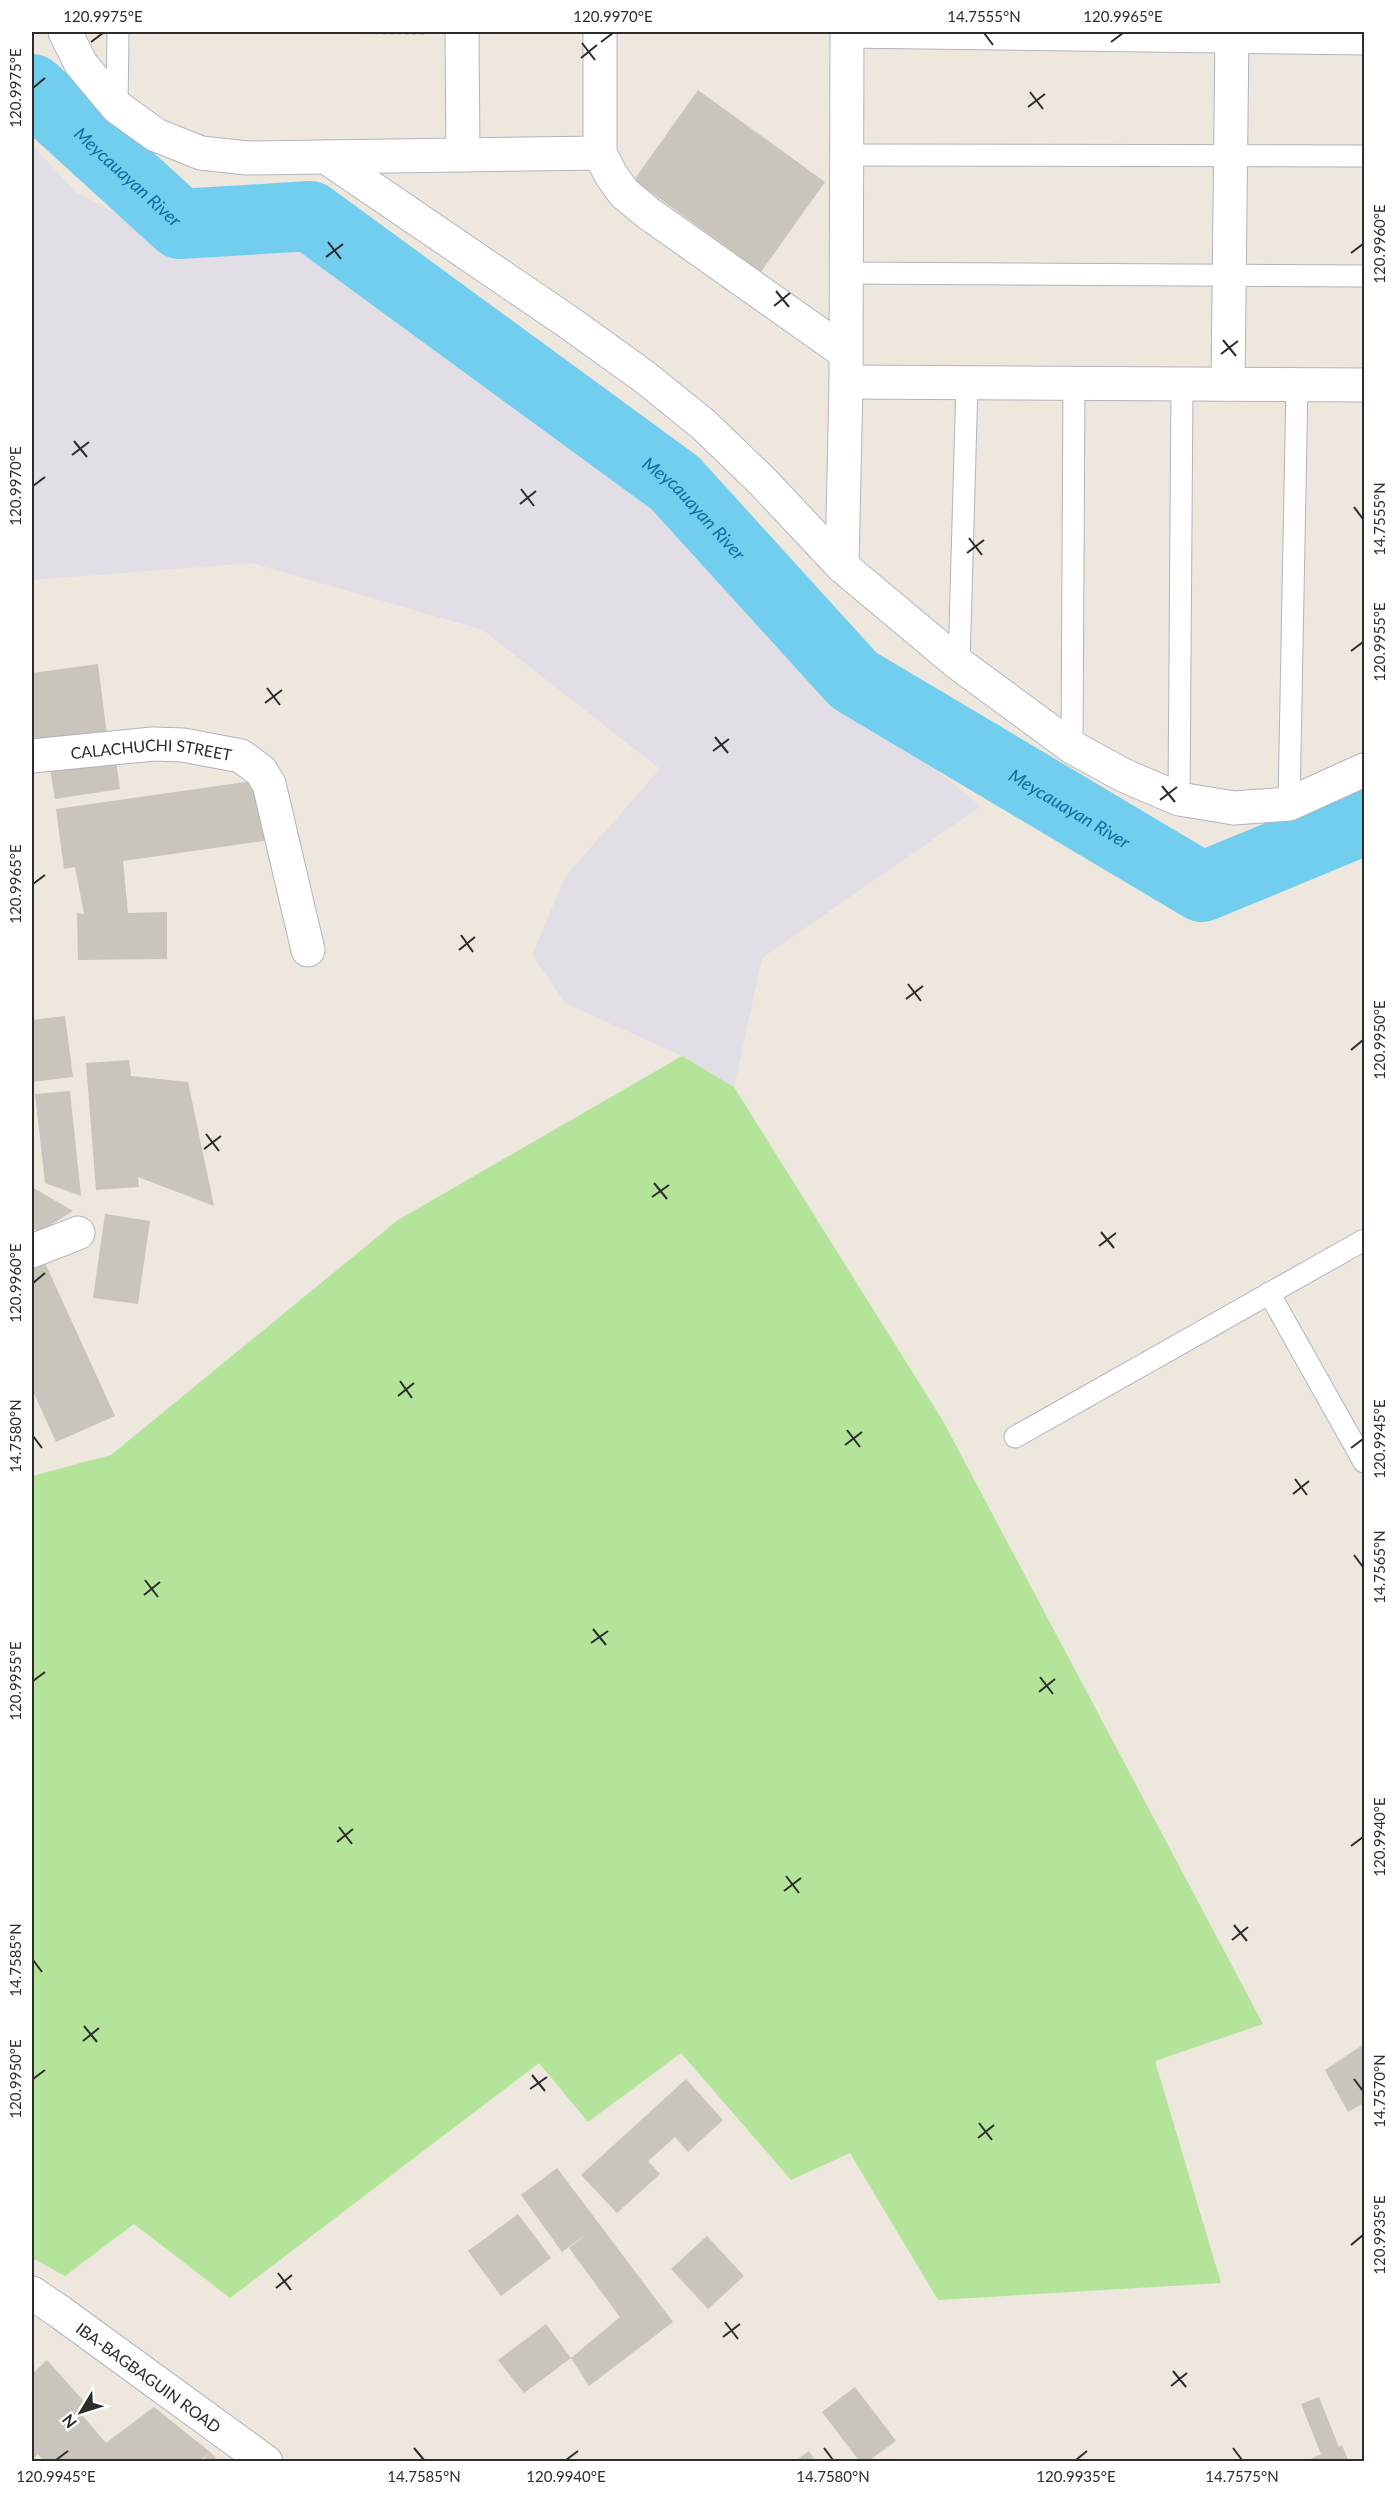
<svg xmlns="http://www.w3.org/2000/svg" width="1396" height="2493" font-family="Lato,sans-serif">
	<style>
		.industrial { fill: #e1dee6 }
		.green { fill: #b3e49a }
		.lines { fill: none; stroke-linecap: round; stroke-linejoin: round }
		.river { stroke: #71ceef; stroke-width: 70 }
		.building { fill: #c9c5bc }
		.service-casing { stroke: #b2b4bf; stroke-width: 23 }
		.minor-casing { stroke: #b2b4bf; stroke-width: 35 }
		.tertiary-casing { stroke: #b2b4bf; stroke-width: 35 }
		.path { stroke: #c8c8c8; stroke-width: 4; stroke-dasharray: 4.5 3; stroke-linecap: butt }
		.service { stroke: #fff; stroke-width: 21 }
		.minor { stroke: #fff; stroke-width: 33 }
		.tertiary { stroke: #fff; stroke-width: 33 }
		.ticks { fill: none; stroke: #2c2c2c; stroke-width: 2 }
		.labels { text-anchor: middle; dominant-baseline: central; stroke-width: 4.5; stroke-linejoin: round; paint-order: stroke }
		.street-label { font-size: 16px; fill: #2c2c2c; stroke: #fff }
		.water-label { font-size: 18px; font-style: italic; fill: #0d6c9f; stroke: #fff }
		.neatline { fill: none; stroke: #2c2c2c; stroke-width: 2 }
		.ticks-label { font-size: 15px; text-anchor: middle; fill: #2c2c2c }
	</style>
	<rect width="100%" height="100%" fill="#ede7de"/>
	<polygon class="industrial" points="32,145 76,192 183,249 316,252 629,479 784,650 981,806 762,958 734,1087 682,1056 565,1003 532,955 565,877 660,769 483,630 251,563 32,580"/>
	<polygon class="green" points="682,1056 734,1087 943,1421 1263,2024 1155,2061 1221,2283 938,2300 850,2153 791,2180 681,2053 588,2122 539,2063 230,2298 134,2224 65,2276 32,2258 32,1476 111,1455 398,1220"/>
	<g class="lines">
		<path class="river" id="s1" d="M32,89L180,224L310,216L675,483L854,680L1202,887L1364,820"/>
	</g>
	<g class="building">
		<polygon points="698,90 825,182 761,272 634,180"/>
		<polygon points="98,664 107,735 32,745 32,673"/>
		<polygon points="115,754 120,789 55,799 49,763"/>
		<polygon points="260,780 270,840 123,861 128,913 167,912 167,959 78,960 77,913 84,914 75,867 64,869 56,809"/>
		<polygon points="65,1016 73,1077 32,1082 32,1020"/>
		<polygon points="129,1060 131,1076 188,1082 214,1206 138,1177 139,1187 96,1190 86,1063"/>
		<polygon points="70,1091 81,1196 45,1183 35,1094"/>
		<polygon points="32,1187 73,1211 39,1232 32,1228"/>
		<polygon points="105,1214 150,1221 138,1304 93,1298"/>
		<polygon points="45,1263 115,1416 56,1442 32,1389 32,1269"/>
		<polygon points="1364,2044 1364,2103 1348,2112 1325,2070"/>
		<polygon points="686,2079 723,2120 688,2152 675,2137 648,2161 660,2174 617,2213 581,2175"/>
		<polygon points="557,2168 673,2322 589,2386 571,2358 620,2317 569,2248 588,2233 562,2252 521,2195"/>
		<polygon points="518,2214 551,2258 501,2296 468,2251"/>
		<polygon points="707,2236 744,2276 708,2309 671,2269"/>
		<polygon points="546,2324 571,2358 524,2393 498,2360"/>
		<polygon points="47,2360 88,2406 82,2415 106,2443 154,2407 210,2452 220,2462 201,2462 210,2452 198,2462 44,2462 38,2454 32,2460 32,2374"/>
		<polygon points="855,2387 896,2441 867,2462 860,2462 822,2412"/>
		<polygon points="1319,2397 1339,2447 1342,2445 1349,2462 1304,2462 1321,2454 1301,2404"/>
		<polygon points="809,2451 816,2462 794,2462"/>
	</g>
	<g class="lines">
		<defs>
			<g id="service">
				<polyline points="847,37 1364,44"/>
				<polyline points="117,107 118,32"/>
				<polyline points="845,155 1364,156"/>
				<polyline points="844,273 1364,276"/>
				<polyline points="959,664 967,383"/>
				<polyline points="1072,747 1074,383"/>
				<polyline points="1179,799 1182,384"/>
				<polyline points="1289,804 1297,384"/>
				<polyline points="1269,1293 1364,1462"/>
				<polyline points="1015,1437 1364,1240"/>
			</g>
			<g id="minor">
				<polyline points="65,32 81,64 117,107 156,135 201,153 247,158 600,153"/>
				<polyline points="462,32 463,155"/>
				<polyline points="600,32 600,153 611,175 624,193 648,213 846,353"/>
				<polyline points="326,157 571,324 646,378 704,425 763,482 842,566 959,664 1072,747 1123,775 1179,799 1234,808 1289,804 1364,770"/>
				<polyline points="846,382 1364,385"/>
				<polyline points="1228,384 1232,32"/>
				<polyline points="842,566 846,382 847,32"/>
				<path id="s2" d="M32,756L153,744L183,745L241,756L261,771L269,784L308,950"/>
				<polyline points="32,1251 78,1233"/>
			</g>
			<g id="tertiary">
				<path id="s3" d="M32,2293L60,2312L266,2462"/>
			</g>
		</defs>
		<use href="#service" class="service-casing"/>
		<use href="#minor" class="minor-casing"/>
		<use href="#tertiary" class="tertiary-casing"/>
		<polyline class="path" points="352,32 426,33"/>
		<use href="#service" class="service"/>
		<use href="#minor" class="minor"/>
		<use href="#tertiary" class="tertiary"/>
	</g>
	<path class="ticks" d="M984,33L993,45M91,42L103,33M601,42L613,33M1111,42L1123,33M582,43L595,60M581,58L597,45M33,88L45,78M1030,92L1043,109M1028,107L1045,94M328,242L341,259M1351,253L1363,244M326,257L343,244M776,291L789,307M774,306L790,293M1223,340L1236,356M1221,354L1238,341M74,441L87,457M72,455L89,442M33,486L45,477M521,489L534,506M520,504L536,491M1354,507L1363,519M969,538L982,555M967,553L984,540M1351,651L1363,642M267,688L280,705M265,703L282,690M715,737L728,753M713,751L729,739M1162,786L1175,802M1160,800L1177,787M33,884L45,875M461,935L473,952M459,950L475,937M908,984L921,1001M906,999L923,986M1351,1050L1363,1040M206,1134L219,1151M204,1149L221,1136M654,1183L667,1199M652,1197L669,1185M1101,1232L1114,1248M1099,1246L1116,1233M33,1283L45,1273M400,1381L412,1398M398,1396L414,1383M847,1430L860,1447M33,1436L42,1448M845,1445L862,1432M1351,1448L1363,1439M1295,1479L1307,1495M1293,1494L1309,1481M1354,1555L1363,1567M145,1580L158,1597M144,1595L160,1582M593,1629L606,1645M591,1643L608,1631M1040,1677L1053,1694M33,1681L45,1672M1039,1692L1055,1679M339,1827L352,1844M337,1842L353,1829M1351,1846L1363,1837M786,1876L799,1893M784,1891L801,1878M1234,1925L1247,1941M1232,1940L1248,1927M33,1960L42,1972M84,2026L97,2042M83,2041L99,2028M532,2075L545,2091M33,2079L45,2070M1354,2079L1363,2091M530,2089L547,2077M979,2123L992,2140M978,2138L994,2125M1351,2245L1363,2235M278,2273L291,2290M276,2288L292,2275M725,2322L738,2339M723,2337L740,2324M1173,2371L1186,2387M1171,2386L1187,2373M414,2448L424,2460M824,2448L833,2460M1233,2448L1242,2460M56,2460L68,2451M566,2460L578,2451M1076,2460L1087,2451"/>
	<g class="labels">
		<g class="street-label">
			<text stroke="none"><textPath href="#s2" startOffset="120">CALACHUCHI STREET</textPath></text>
			<text stroke="none"><textPath href="#s3" startOffset="144">IBA-BAGBAGUIN ROAD</textPath></text>
		</g>
		<g class="water-label">
			<text stroke="none"><textPath href="#s1" startOffset="130">Meycauayan River</textPath></text>
			<text stroke="none"><textPath href="#s1" startOffset="814">Meycauayan River</textPath></text>
			<text stroke="none"><textPath href="#s1" startOffset="1300">Meycauayan River</textPath></text>
		</g>
	</g>
	<rect width="1396" height="2493" fill="none" stroke="#ffffff" stroke-width="66"/>
	<g transform="translate(81 2412) rotate(232)" stroke="#ffffff" stroke-width="4.5" paint-order="stroke">
	<path d="M0-4.5L10 22L0 15L-10 22Z" fill="#2c2c2c"/>
	<text y="-9" font-size="16" font-weight="bold" text-anchor="middle" fill="#2c2c2c">N</text>
	</g>
	<rect x="33" y="33" width="1330" height="2427" class="neatline"/>
	<g class="ticks-label">
		<text x="103" y="22">120.9975°E</text>
		<text x="613" y="22">120.9970°E</text>
		<text x="984" y="22">14.7555°N</text>
		<text x="1123" y="22">120.9965°E</text>
		<text transform="translate(16 88) rotate(-90)" y="5">120.9975°E</text>
		<text transform="translate(1380 244) rotate(-90)" y="5">120.9960°E</text>
		<text transform="translate(16 486) rotate(-90)" y="5">120.9970°E</text>
		<text transform="translate(1380 519) rotate(-90)" y="5">14.7555°N</text>
		<text transform="translate(1380 642) rotate(-90)" y="5">120.9955°E</text>
		<text transform="translate(16 884) rotate(-90)" y="5">120.9965°E</text>
		<text transform="translate(1380 1040) rotate(-90)" y="5">120.9950°E</text>
		<text transform="translate(16 1283) rotate(-90)" y="5">120.9960°E</text>
		<text transform="translate(16 1436) rotate(-90)" y="5">14.7580°N</text>
		<text transform="translate(1380 1439) rotate(-90)" y="5">120.9945°E</text>
		<text transform="translate(1380 1567) rotate(-90)" y="5">14.7565°N</text>
		<text transform="translate(16 1681) rotate(-90)" y="5">120.9955°E</text>
		<text transform="translate(1380 1837) rotate(-90)" y="5">120.9940°E</text>
		<text transform="translate(16 1960) rotate(-90)" y="5">14.7585°N</text>
		<text transform="translate(16 2079) rotate(-90)" y="5">120.9950°E</text>
		<text transform="translate(1380 2091) rotate(-90)" y="5">14.7570°N</text>
		<text transform="translate(1380 2235) rotate(-90)" y="5">120.9935°E</text>
		<text x="56" y="2482">120.9945°E</text>
		<text x="424" y="2482">14.7585°N</text>
		<text x="566" y="2482">120.9940°E</text>
		<text x="833" y="2482">14.7580°N</text>
		<text x="1076" y="2482">120.9935°E</text>
		<text x="1242" y="2482">14.7575°N</text>
	</g>
</svg>
